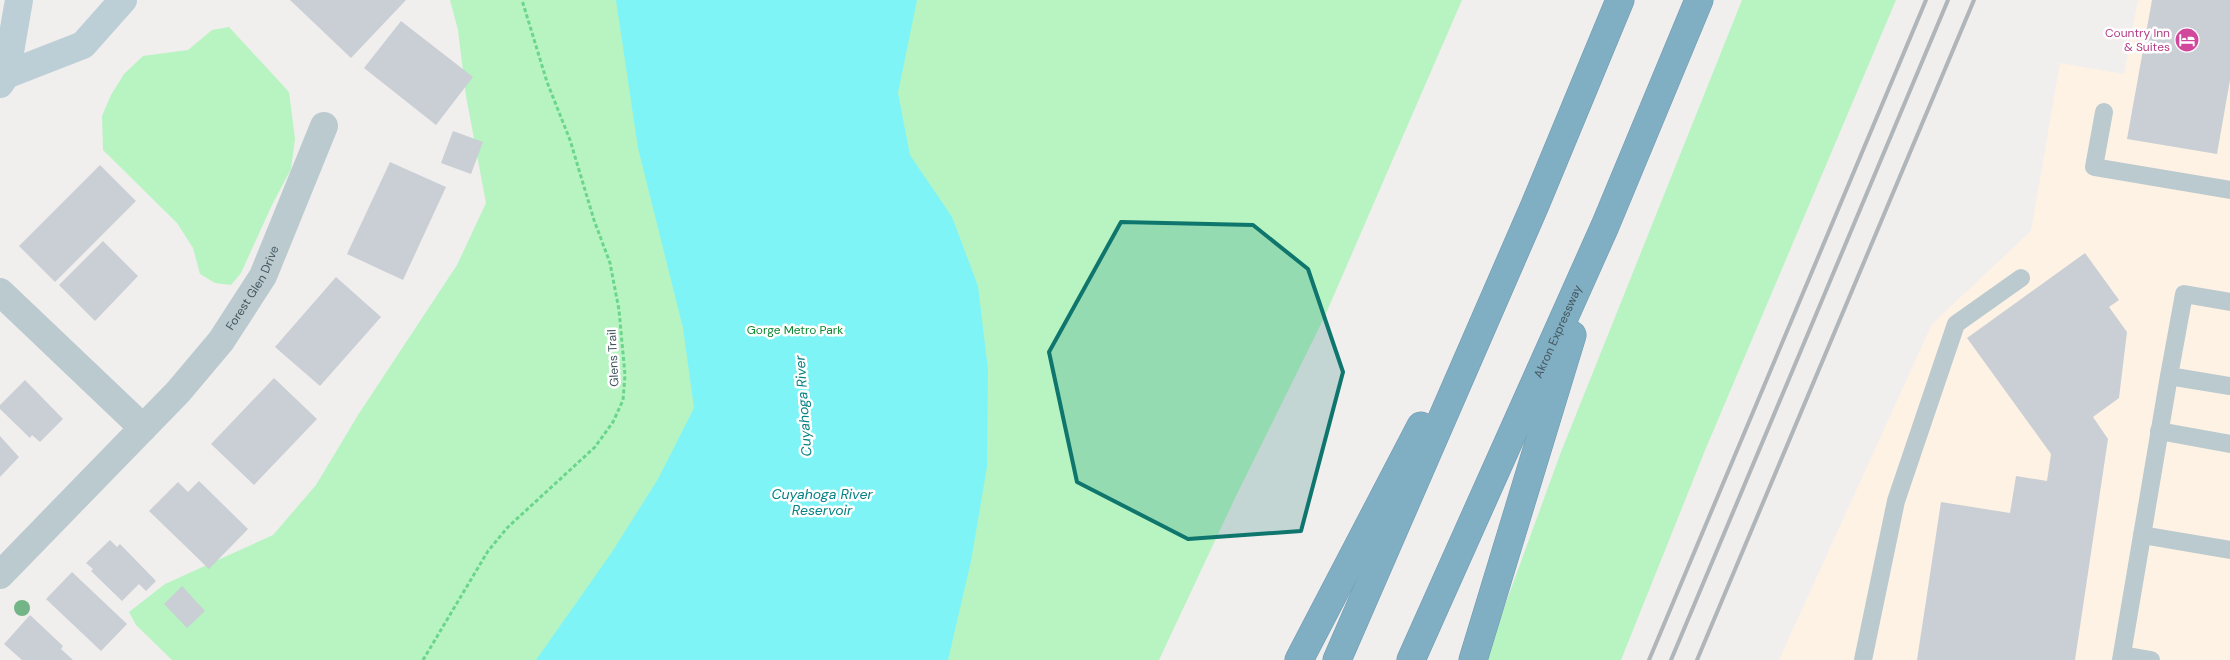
<svg xmlns="http://www.w3.org/2000/svg" width="2230" height="660" font-family="'DM Sans',sans-serif">
	<style>
		.commercial { fill: #fef2e5 }
		.green { fill: #b7f4c2 }
		.water { fill: #7ff4f6 }
		.building { fill: #c9cfd4 }
		.lines { fill: none; stroke-linecap: round; stroke-linejoin: round }
		.highway-casing { stroke: #6b99af; stroke-width: 29 }
		.path { stroke: #6bd58c; stroke-width: 3; stroke-dasharray: 4 2.5; stroke-linecap: butt }
		.lane { stroke: #bacacf; stroke-width: 18 }
		.street { stroke: #bacacf; stroke-width: 28 }
		.secondary { stroke: #bccfd7; stroke-width: 28 }
		.highway { stroke: #80aec3; stroke-width: 28 }
		.rail { stroke: #afb5b9; stroke-width: 4 }
		.tree { fill: #73b587 }
		.marked { fill: #0f766e; fill-opacity: 0.2; stroke: #0f766e; stroke-width: 4; stroke-linejoin: round }
		.labels { text-anchor: middle; dominant-baseline: central; stroke-width: 5; stroke-linejoin: round; paint-order: stroke }
		.hotel-label { font-size: 12px; fill: #b23c85; stroke: #fff; text-anchor: end }
		.street-label { font-size: 12px; fill: #44575e; stroke: #fff }
		.park-label { font-size: 12px; fill: #0c8732; stroke: #fff }
		.water-label { font-size: 14px; font-style: italic; fill: #058284; stroke: #fff }
	</style>
	<rect width="100%" height="100%" fill="#f1eeee"/>
	<polygon class="commercial" points="2138,0 2230,0 2230,660 1779,660 1932,324 2031,231 2060,63 2124,74"/>
	<g class="green">
		<polygon points="450,0 1462,0 1324,318 1236,496 1159,660 172,660 136,625 129,612 165,584 273,535 316,485 358,415 457,265 486,203 466,96 458,30"/>
		<polygon points="1742,0 1896,0 1706,448 1621,660 1485,660 1561,452"/>
		<polygon points="229,27 289,92 295,139 291,169 272,205 241,273 231,285 215,283 200,274 193,248 177,223 103,150 102,116 111,95 124,74 143,56 188,50 212,30"/>
	</g>
	<polygon class="water" points="616,0 917,0 898,93 910,155 952,217 978,286 988,370 987,467 971,561 948,660 536,660 612,552 658,479 694,408 683,328 638,148"/>
	<g class="building">
		<polygon points="290,0 406,0 351,58"/>
		<polygon points="2152,0 2230,0 2230,80 2217,154 2127,139"/>
		<polygon points="401,21 473,77 436,125 364,68"/>
		<polygon points="453,131 483,142 471,174 441,163"/>
		<polygon points="390,162 446,187 403,280 347,254"/>
		<polygon points="100,165 136,201 55,282 19,246"/>
		<polygon points="103,241 138,276 95,321 59,285"/>
		<polygon points="2085,253 2119,300 2109,307 2127,332 2119,398 2093,417 2108,439 2075,660 1917,660 1941,502 2010,513 2016,476 2047,481 2051,454 1967,338"/>
		<polygon points="336,277 381,317 320,386 275,347"/>
		<polygon points="274,378 317,419 254,485 211,444"/>
		<polygon points="25,380 63,419 40,442 32,435 30,438 0,409 0,405"/>
		<polygon points="0,436 19,457 0,477"/>
		<polygon points="199,481 248,529 209,569 149,511 178,482 188,492"/>
		<polygon points="110,540 117,547 120,544 156,581 146,591 139,584 122,601 91,571 93,569 86,563"/>
		<polygon points="72,572 127,624 101,651 46,599"/>
		<polygon points="182,586 205,611 187,628 164,604"/>
		<polygon points="30,615 63,646 61,649 73,660 22,660 4,644"/>
	</g>
	<g class="lines">
		<defs>
			<g id="highway">
				<polyline points="1299,660 1421,426"/>
				<polyline points="1337,660 1535,205 1620,0"/>
				<path id="s2" d="M1411,660L1605,226L1699,0"/>
				<polyline points="1473,660 1572,335"/>
			</g>
		</defs>
		<use href="#highway" class="highway-casing"/>
		<polyline class="path" points="423,660 488,551 508,527 595,447 613,422 623,400 625,375 619,310 610,263 594,220 570,140 547,82 522,0"/>
		<g class="lane">
			<polyline points="2104,112 2094,167 2230,190"/>
			<polyline points="2230,302 2184,294 2169,376 2230,386"/>
			<polyline points="2159,431 2230,444"/>
			<polyline points="2142,535 2230,550"/>
			<polyline points="2122,655 2151,660"/>
			<polyline points="1863,660 1896,501 1956,324 2021,278"/>
			<polyline points="2121,660 2169,376"/>
		</g>
		<g class="street">
			<polyline points="0,292 143,428"/>
			<path id="s1" d="M0,575L178,392L221,341L263,276L324,126"/>
		</g>
		<g class="secondary">
			<polyline points="6,75 19,0"/>
			<polyline points="0,84 6,75 83,45 123,0"/>
		</g>
		<use href="#highway" class="highway"/>
		<g class="rail">
			<polyline points="1649,660 1926,0"/>
			<polyline points="1671,660 1948,0"/>
			<polyline points="1697,660 1974,0"/>
		</g>
	</g>
	<circle class="tree" cx="22" cy="608" r="8"/>
	<path class="marked" d="M1121,222L1253,225L1308,269L1343,372L1301,531L1188,539L1077,482L1049,352Z"/>
	<defs>
		<symbol id="hotel-disc" viewBox="-11 -11 22 22"><circle r="9.5" fill="#d1479c" stroke="#fff"/><path d="M-6-4.5h1.5V1H6V5H4.5V3h-9V5H-6ZM-4 0a1.8 1.8 0 1 1 3.6 0ZM.5 0V-2.5h3Q6-2.5 6 0Z" fill="#fff"/></symbol>
	</defs>
	<g fill-rule="evenodd">
		<use href="#hotel-disc" x="2173" y="26" width="28" height="28"/>
	</g>
	<g class="labels">
		<g class="hotel-label">
			<text x="2170" y="33">Country Inn<tspan x="2170" dy="14">&amp; Suites</tspan></text>
		</g>
		<g class="street-label">
			<text stroke="none"><textPath href="#s1" startOffset="384">Forest Glen Drive</textPath></text>
			<text stroke="none"><textPath href="#s2" startOffset="360">Akron Expressway</textPath></text>
			<text transform="translate(613 358) rotate(-93)">Glens Trail</text>
		</g>
		<g class="park-label">
			<text x="795" y="330">Gorge Metro Park</text>
		</g>
		<g class="water-label">
			<text transform="translate(803 406) rotate(-94)">Cuyahoga River</text>
			<text x="822" y="494">Cuyahoga River<tspan x="822" dy="16">Reservoir</tspan></text>
		</g>
	</g>
</svg>
